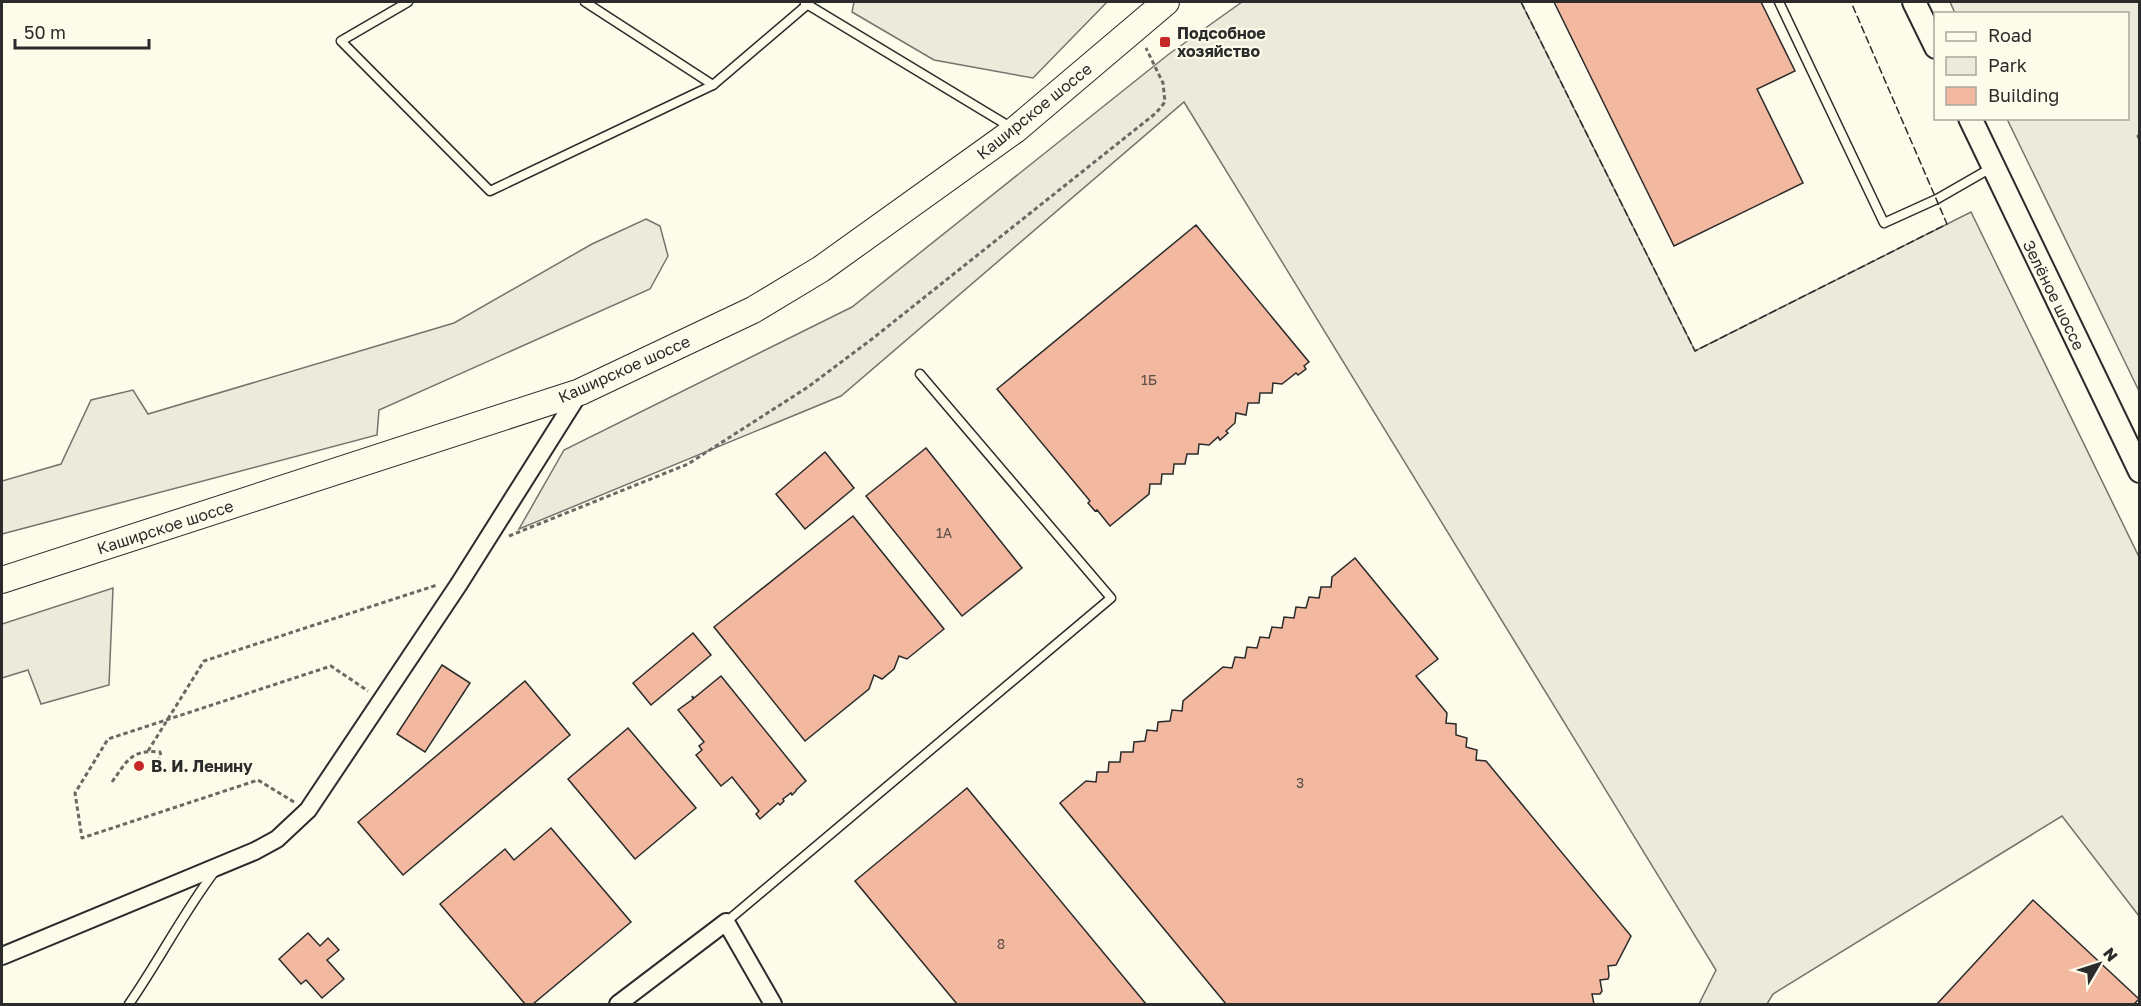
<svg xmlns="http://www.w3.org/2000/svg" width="2141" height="1006" font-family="'Golos Text',sans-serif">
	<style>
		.green { fill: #ecebdb; stroke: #74746e; stroke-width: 1.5 }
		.building { fill: #f2b8a0; stroke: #2b2b2b; stroke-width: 1.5 }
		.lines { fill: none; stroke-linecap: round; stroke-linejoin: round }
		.lane-casing { stroke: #2b2b2b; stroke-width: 11 }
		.street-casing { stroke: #2b2b2b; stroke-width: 20 }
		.secondary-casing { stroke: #2b2b2b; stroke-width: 26 }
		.primary-casing { stroke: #2b2b2b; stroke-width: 28 }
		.path { stroke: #6a6964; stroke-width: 3; stroke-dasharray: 4.5 3; stroke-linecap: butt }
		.lane { stroke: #fdfbea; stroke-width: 8 }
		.street { stroke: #fdfbea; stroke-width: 16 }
		.secondary { stroke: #fdfbea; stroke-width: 22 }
		.primary { stroke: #fdfbea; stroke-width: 26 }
		.fence { stroke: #2b2b2b; stroke-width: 1.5; stroke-dasharray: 8 3; stroke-linecap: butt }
		.poi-dot { fill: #c62828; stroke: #fdfbea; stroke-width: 2 }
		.labels { text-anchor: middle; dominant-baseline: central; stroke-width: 4.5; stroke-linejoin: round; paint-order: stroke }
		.number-label { font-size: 14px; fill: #5d4e48 }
		.poi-label { font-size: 16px; font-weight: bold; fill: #2b2b2b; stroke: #fdfbea; text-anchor: start }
		.street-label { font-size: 16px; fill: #2b2b2b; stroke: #fdfbea }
	</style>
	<rect width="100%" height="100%" fill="#fdfbea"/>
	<g class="green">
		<polygon points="854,2 1107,2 1033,78 934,60 852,12"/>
		<polygon points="1242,2 1521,2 1695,351 1971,212 2139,557 2139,916 2062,816 1773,994 1767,1004 1699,1004 1716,970 1184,102 841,396 519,529 564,450 852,307 1169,54"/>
		<polygon points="1950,2 2139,2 2139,391 2007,119 2128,118 2128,14 1955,13"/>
		<polygon points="646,219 660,226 668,256 650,289 379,410 377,435 2,534 2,481 61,464 91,400 133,390 148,414 454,323 592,244"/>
		<polygon points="113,588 109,685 41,704 28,670 2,678 2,624"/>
	</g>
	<g class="building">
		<polygon points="1554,2 1761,2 1795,71 1757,89 1803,183 1674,246"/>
		<polygon points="1196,225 1309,362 1304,366 1306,369 1298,375 1296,373 1282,384 1273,383 1272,393 1260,393 1259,403 1248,403 1246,415 1236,413 1235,423 1226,431 1228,433 1220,440 1218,437 1209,445 1199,444 1198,454 1187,454 1185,464 1174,464 1173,474 1162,474 1161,484 1150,484 1149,494 1110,526 1097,510 1095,511 1088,503 1090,501 997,389"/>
		<polygon points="926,448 1022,568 962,616 866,496"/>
		<polygon points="825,452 854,488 805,529 776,494"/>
		<polygon points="853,516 944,629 907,659 899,656 894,669 882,679 874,675 869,689 805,741 714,627"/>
		<polygon points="1355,558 1438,659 1416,676 1447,713 1446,723 1456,724 1456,735 1467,738 1466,747 1477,750 1476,760 1486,761 1631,936 1616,965 1608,966 1609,976 1608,979 1600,980 1602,991 1600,994 1592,994 1594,1004 1226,1004 1060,803 1086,781 1096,782 1097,772 1108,772 1109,762 1120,762 1121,752 1133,752 1134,742 1145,741 1147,730 1157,731 1158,722 1170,721 1172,710 1182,711 1183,701 1223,667 1232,668 1235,657 1245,658 1247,647 1257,648 1260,637 1269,638 1272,627 1282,628 1284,617 1294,618 1296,607 1306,608 1309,597 1319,598 1321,587 1331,587 1332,577"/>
		<polygon points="693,633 711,655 651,705 633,683"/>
		<polygon points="442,665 470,683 425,752 397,734"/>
		<polygon points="721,676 806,781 796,790 796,791 792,795 791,793 783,799 784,801 780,805 778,803 760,819 756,814 759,811 732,777 721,786 696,755 702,750 699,746 704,742 678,710 693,699 692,696 694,698"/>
		<polygon points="525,681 570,735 403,875 358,822"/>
		<polygon points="628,728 696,808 635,859 568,779"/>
		<polygon points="967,788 1146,1004 957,1004 855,881"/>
		<polygon points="551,828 631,922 533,1004 525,1004 440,904 505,849 514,860"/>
		<polygon points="2033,900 2139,999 2134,1004 1937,1004"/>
		<polygon points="308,933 320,946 328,938 339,950 327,960 344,979 322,998 306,980 301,984 279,959"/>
	</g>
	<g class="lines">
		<defs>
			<g id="lane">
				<polyline points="408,2 341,41 490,191 713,85"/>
				<polyline points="585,2 713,85 808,4"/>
				<polyline points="1779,2 1884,223 1937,199 1991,168"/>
				<polyline points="805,3 1012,128"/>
				<polyline points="726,922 1111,598 920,374"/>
				<path d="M129,1004C159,961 183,913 215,871"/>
			</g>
			<g id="street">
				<polyline points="2,956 255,851 277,839 308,810 459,584 580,392"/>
				<polyline points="618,1004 726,922 773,1004"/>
			</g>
			<g id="secondary">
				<polyline points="1914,2 1936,47"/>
				<polyline points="1970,118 2140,471"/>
			</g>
			<polyline id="primary" points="2,580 580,392 753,310 821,269 1015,130 1166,2"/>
		</defs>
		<use href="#lane" class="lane-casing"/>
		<use href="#street" class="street-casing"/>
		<use href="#secondary" class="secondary-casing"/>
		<use href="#primary" class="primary-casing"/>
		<g class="path">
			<polyline points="2140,135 2138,136 2140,141"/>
			<polyline points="509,536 688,464 808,387 872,339 1156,113 1165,102 1163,83 1146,48"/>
			<polyline points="148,751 204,661 437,585"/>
			<path d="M112,782C127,761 131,749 160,752L161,756L155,766"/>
			<polyline points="294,802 258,780 82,838 75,793 108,739 331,666 368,691"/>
		</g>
		<use href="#lane" class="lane"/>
		<use href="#street" class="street"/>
		<use href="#secondary" class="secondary"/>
		<use href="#primary" class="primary"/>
		<polyline class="fence" points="1521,2 1695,351 1947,224 1851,2"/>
	</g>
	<g class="poi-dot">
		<rect x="1159" y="36" width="12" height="12" rx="3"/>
		<circle cx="139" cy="766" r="6"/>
	</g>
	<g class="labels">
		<g class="number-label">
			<text x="1149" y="379">1Б</text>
			<text x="944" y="532">1А</text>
			<text x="1300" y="782">3</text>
			<text x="1001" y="943">8</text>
		</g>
		<g class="poi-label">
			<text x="1177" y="33">Подсобное<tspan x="1177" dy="18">хозяйство</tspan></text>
			<text x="151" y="766">В. И. Ленину</text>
		</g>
		<g class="street-label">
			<text transform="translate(1034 111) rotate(-39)">Каширское шоссе</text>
			<text transform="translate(2054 295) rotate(64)">Зелёное шоссе</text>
			<text transform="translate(624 369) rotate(-24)">Каширское шоссе</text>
			<text transform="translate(165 527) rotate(-18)">Каширское шоссе</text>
		</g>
	</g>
	<rect width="2141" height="1006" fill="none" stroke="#2b2b2b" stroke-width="6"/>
	<rect x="1934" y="12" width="195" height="108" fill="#fdfbea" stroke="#a9a89e" stroke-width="1.5"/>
	<rect x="1946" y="32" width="30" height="9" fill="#fdfbea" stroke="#a9a89e" stroke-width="1.5"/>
	<text x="1988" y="42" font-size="18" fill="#2b2b2b">Road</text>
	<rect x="1946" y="57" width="30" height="18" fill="#ecebdb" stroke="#a9a89e" stroke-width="1.5"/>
	<text x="1988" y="72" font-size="18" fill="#2b2b2b">Park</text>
	<rect x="1946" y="87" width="30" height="18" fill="#f2b8a0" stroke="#a9a89e" stroke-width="1.5"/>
	<text x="1988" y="102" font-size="18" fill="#2b2b2b">Building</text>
	<g transform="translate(2099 964) rotate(51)" stroke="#fdfbea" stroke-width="4.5" paint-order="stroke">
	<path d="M0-4.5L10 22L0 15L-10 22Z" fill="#2b2b2b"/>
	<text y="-9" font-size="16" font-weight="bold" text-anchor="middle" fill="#2b2b2b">N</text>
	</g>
	<path d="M15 39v9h134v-9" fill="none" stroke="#2b2b2b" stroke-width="3"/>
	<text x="24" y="39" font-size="18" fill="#2b2b2b" stroke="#fdfbea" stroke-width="4.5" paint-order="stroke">50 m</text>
</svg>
